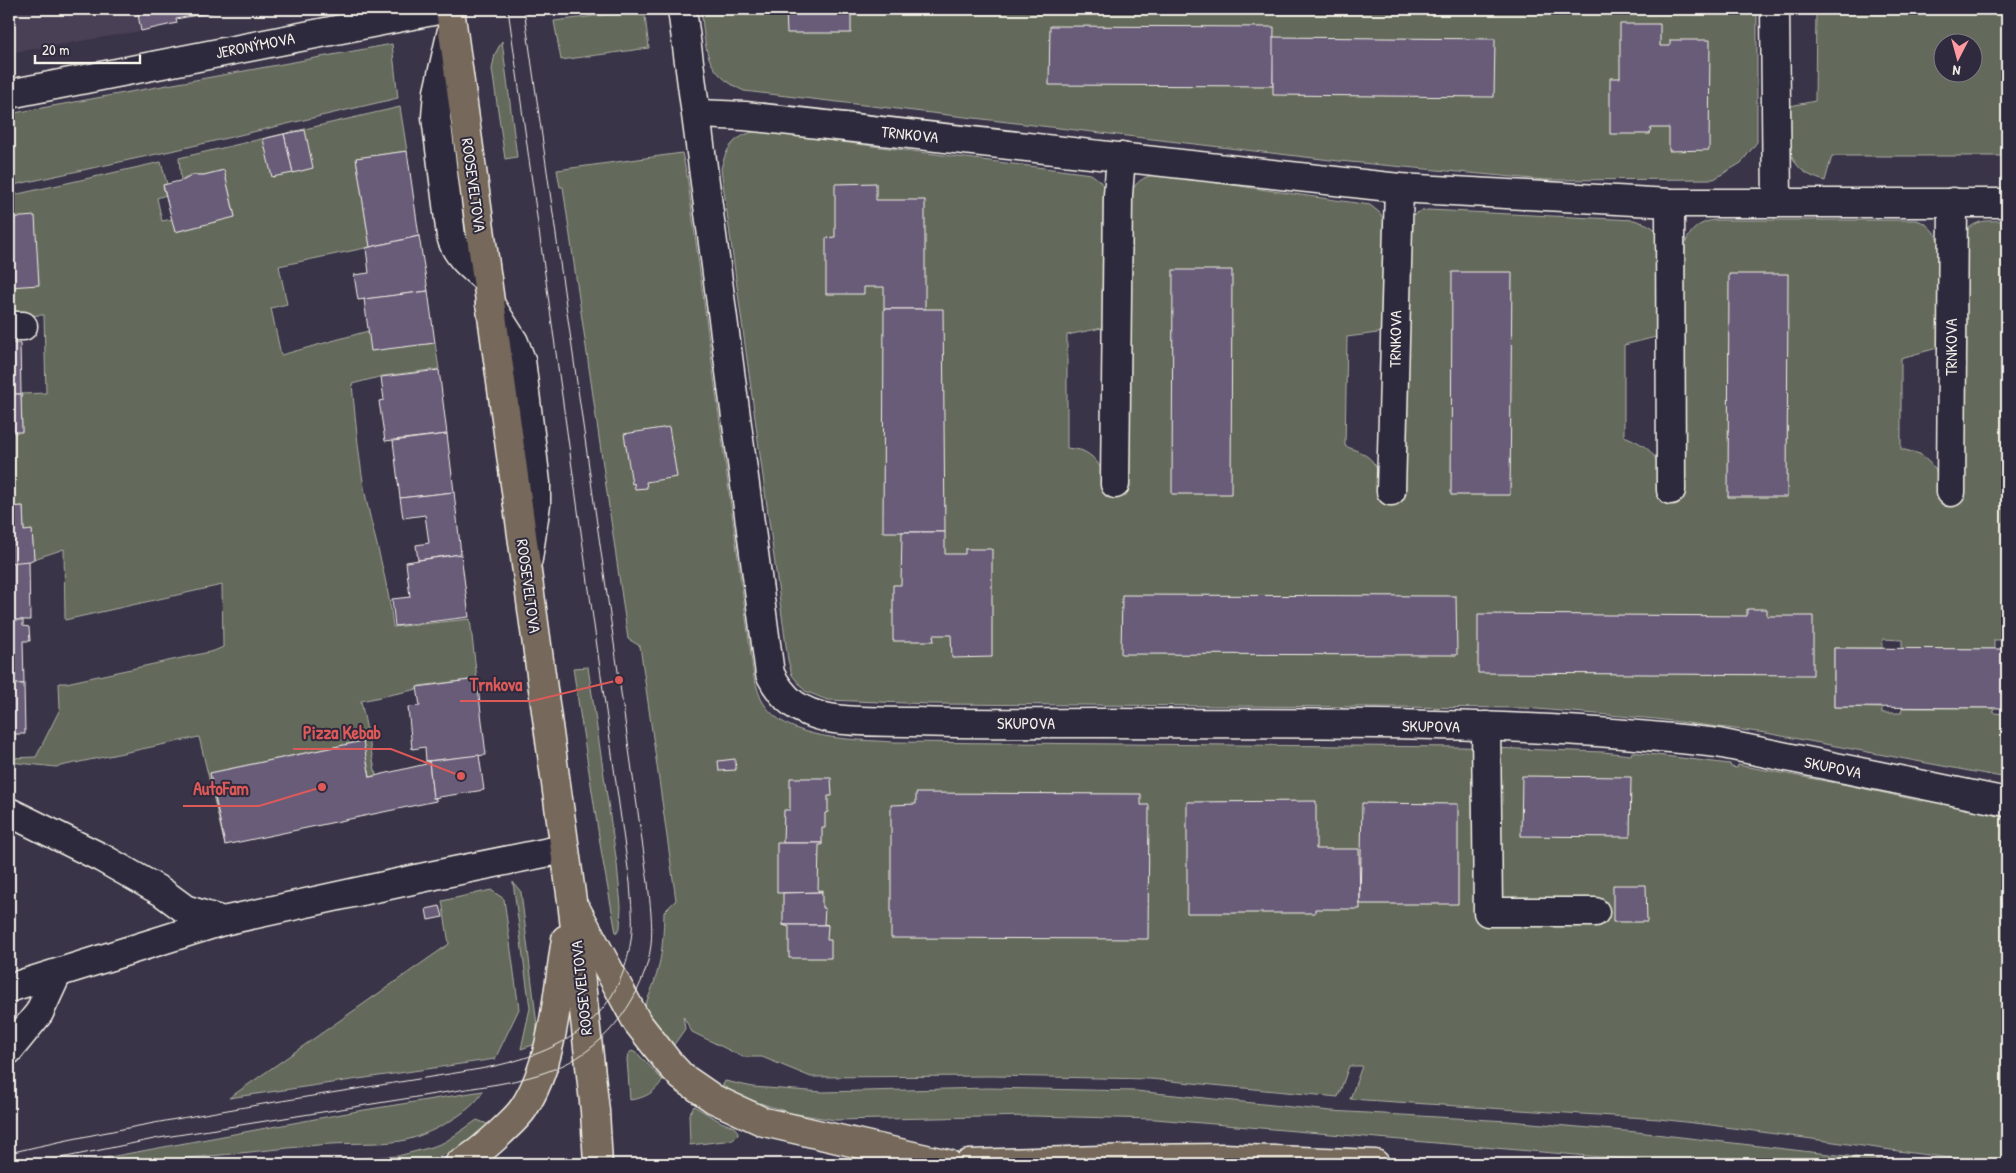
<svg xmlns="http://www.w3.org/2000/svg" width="2016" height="1173" font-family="'Patrick Hand',sans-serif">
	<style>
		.built { fill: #484057 }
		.green { fill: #646a5c; stroke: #acaea2; fill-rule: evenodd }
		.building { fill: #685c79; stroke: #f4f1e8 }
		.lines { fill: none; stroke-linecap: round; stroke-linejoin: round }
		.minor-casing { stroke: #f4f1e8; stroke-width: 31 }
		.major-casing { stroke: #f4f1e8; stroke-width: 31 }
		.minor { stroke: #2f2a3d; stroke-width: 28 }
		.major { stroke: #76695c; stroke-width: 28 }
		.tram { stroke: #f4f1e8; stroke-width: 1 }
		.labels { text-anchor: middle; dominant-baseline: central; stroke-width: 4; stroke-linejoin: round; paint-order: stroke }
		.street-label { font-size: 16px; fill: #f4f1e8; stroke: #2f2a3d }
		.leader { fill: none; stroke: #de5a58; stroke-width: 2 }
		.callout-dot { fill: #de5a58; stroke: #2f2a3d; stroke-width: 2 }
		.callout-label { font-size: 18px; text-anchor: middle; font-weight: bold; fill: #de5a58; stroke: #2f2a3d; stroke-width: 4; stroke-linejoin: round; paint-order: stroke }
	</style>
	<rect width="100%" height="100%" fill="#3a3449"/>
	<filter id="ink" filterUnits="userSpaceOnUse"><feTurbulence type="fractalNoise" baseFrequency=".02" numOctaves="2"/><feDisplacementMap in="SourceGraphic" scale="10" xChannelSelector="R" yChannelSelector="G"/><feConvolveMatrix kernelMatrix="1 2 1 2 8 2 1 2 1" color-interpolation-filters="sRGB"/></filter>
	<g filter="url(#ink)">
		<polygon class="built" points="9,9 229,9 177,19 177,23 141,31 9,53"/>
		<g class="green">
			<path d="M701,9H1757V142L1741,163L1714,179L1545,180L1339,161L744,91C703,72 706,49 701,9Z"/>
			<path d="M1816,9H2007V156H1832L1825,181C1782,169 1789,143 1790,106L1815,101ZM1944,42H1974V72H1944Z"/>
			<polygon points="626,12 645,16 649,48 561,60 554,21"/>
			<polygon points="502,41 517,157 505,159 492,69 495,54"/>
			<polygon points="392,44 398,98 180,149 9,186 9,114"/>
			<path d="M400,107L407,151L356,158L370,247L279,266L287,304L271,308L281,355L368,331L373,350L435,343L439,369L383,376L352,384C356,424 359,464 367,503C376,545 389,585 393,627L470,619L477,679L419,686L418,689L361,701L376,775L370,777L362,741L210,773L225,845L199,737L56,767L9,762V758L36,757L60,709L59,683H66L214,651L223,647L222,585L65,620L64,549L34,559L32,531H24L23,506L9,507V457H11V432L22,431L21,394L46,393L44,315L9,316V196L161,162L167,184L163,185L166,195L157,198L162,221L172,219L175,232L235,216L224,170L204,175H190L181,181L179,158Z"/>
			<path d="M756,131L1091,174L1099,180L1105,188L1107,327L1067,335V448C1072,449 1079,449 1083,451C1102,460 1105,477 1107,495H1126L1128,198C1135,181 1145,174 1163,175L1370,205L1380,213L1385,222V332L1347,337L1345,446C1376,457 1380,465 1380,498H1404L1405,226C1411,216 1416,211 1428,210L1634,220C1643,223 1651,224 1658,233L1664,335L1624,345V436C1637,441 1654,449 1658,465C1660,475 1657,487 1658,497H1683L1685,245C1689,231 1699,222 1714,220H1917C1929,224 1936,233 1940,245L1941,347L1901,358V449L1920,454L1935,468L1942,486L1966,231C1978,218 1991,221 2007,221V640H1994V649H1902V640L1883,639L1882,648H1834V707L1882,708V713H1901L1902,708H1993L1994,713L2007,714V778L1766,733L1656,719L1525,708L931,704L827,700L805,691L792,675L788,660L721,169C726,148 733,137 756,131Z"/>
			<path d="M682,153L687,175L754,678C757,686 759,697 764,704C788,741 853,739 893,742L1463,747L1603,752L1631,755L1632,752L1730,764L1731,767L1737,768L1738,765L1847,785L1921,801L1927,800L1963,806V809L1968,810L1971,808L1997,813L1996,816L2007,818V1164H1992L1711,1125L1659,1119L1350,1099L1362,1066H1349L1338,1097L1150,1079L993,1076L811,1077L762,1057H743L692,1032L683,1016L685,1029L673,1046L648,1013L645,1005C661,970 663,950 664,912L676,900L640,646L628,639L563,187H560L557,170Z"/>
			<polygon points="588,667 617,864 621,906 620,928 616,933 602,856 573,668"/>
			<polygon points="513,882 521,892 537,1025 536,1044 521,1049 530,1008"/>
			<polygon points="491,890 504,899 519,1009 495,1059 229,1098 449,944 442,901"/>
			<path d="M632,1051L638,1054L663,1080C654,1093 645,1098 630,1100L627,1059L628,1054Z"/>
			<polygon points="725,1081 753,1087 823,1092 988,1088 1136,1091 1331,1111 1508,1121 1637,1132 1916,1164 1682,1164 1155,1119 1033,1116 835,1120 790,1113 748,1099 722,1087"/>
			<path d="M483,1091C473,1113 425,1137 401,1141C374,1145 345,1142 318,1145C236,1153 154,1164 72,1164L358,1111Z"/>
			<polygon points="694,1106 721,1122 734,1127 738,1132 738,1135 733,1140 690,1145 689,1114"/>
			<path d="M477,1120L490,1125C469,1143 446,1156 420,1164H273L398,1156L432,1147L445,1142Z"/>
		</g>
		<g class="building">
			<polygon points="137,9 229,9 176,19 177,23 141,31"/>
			<polygon points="786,9 851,9 851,33 787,33"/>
			<polygon points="1620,24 1660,24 1660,46 1670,46 1670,40 1710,40 1709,150 1669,151 1669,128 1651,128 1650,134 1610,134 1610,78 1620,78"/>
			<polygon points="1050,26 1274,27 1273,86 1049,85"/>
			<polygon points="1273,37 1495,39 1494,97 1273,95"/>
			<polygon points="305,130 313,168 293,173 284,134"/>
			<polygon points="284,134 293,173 272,177 263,139"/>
			<polygon points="407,151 419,236 370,247 356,158"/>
			<polygon points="224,170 235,217 175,232 163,185 184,180 193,175 204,175"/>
			<polygon points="876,183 876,200 925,200 925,309 884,309 884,287 864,287 864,294 826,294 826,238 835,237 835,184"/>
			<polygon points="35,216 39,285 9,287 9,218"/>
			<polygon points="419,236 428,291 358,300 354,275 369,273 366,248"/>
			<polygon points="1173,270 1232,270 1231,494 1172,494"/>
			<polygon points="1452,272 1512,272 1510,495 1451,495"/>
			<polygon points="1729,274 1788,274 1787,497 1728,497"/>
			<polygon points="2007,275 2007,498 2006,498"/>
			<polygon points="428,291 435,343 371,351 364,299"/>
			<polygon points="884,309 943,309 945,532 883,532"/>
			<polygon points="9,343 20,343 21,394 9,394"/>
			<polygon points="439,370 447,434 385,441 379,401 384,400 381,377"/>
			<polygon points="9,394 21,394 22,432 11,432 11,457 9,457"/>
			<polygon points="669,427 677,477 646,482 647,488 635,489 634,483 632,484 624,434"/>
			<polygon points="447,434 454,492 400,498 393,441"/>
			<polygon points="454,492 461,554 418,560 416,545 429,543 425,515 403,518 400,498"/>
			<polygon points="23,506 24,531 32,530 34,559 26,563 9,563 9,507"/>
			<polygon points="902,532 945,532 945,554 965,554 965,549 992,549 992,657 952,658 951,635 933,635 934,641 893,641 893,585 901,585"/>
			<polygon points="461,554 469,617 395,626 392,599 410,597 406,562"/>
			<polygon points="29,561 30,620 9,620 9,563"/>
			<polygon points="1122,595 1456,596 1457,655 1121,654"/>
			<polygon points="1747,609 1767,609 1767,616 1813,616 1813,675 1478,673 1478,614 1747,616"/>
			<polygon points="9,620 23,620 23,626 29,627 30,641 23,641 24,684 9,684"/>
			<polygon points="1834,648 2007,649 2007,708 1834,707"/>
			<polygon points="477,679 486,755 426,761 425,747 412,749 408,707 420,706 417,687"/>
			<polygon points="9,684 24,684 25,734 15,734 15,743 9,743"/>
			<polygon points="363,741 370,777 426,764 426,761 429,761 433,798 436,798 436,801 225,845 210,773"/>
			<polygon points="479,755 484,790 433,798 429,761"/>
			<polygon points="735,759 736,770 719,771 718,761"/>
			<polygon points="1522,776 1631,777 1630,837 1521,836"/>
			<polygon points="790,778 831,778 832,796 828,796 828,812 825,813 825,828 822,828 822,843 783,843 784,810 790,810"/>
			<polygon points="916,793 1141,794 1141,805 1149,805 1148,939 891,938 891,805 916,804"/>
			<polygon points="1316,801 1316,849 1359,849 1360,909 1315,909 1315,913 1187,913 1187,802"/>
			<polygon points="1362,803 1458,804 1458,904 1360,904"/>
			<polygon points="777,843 822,843 822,845 819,845 818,891 822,890 822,892 777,893"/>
			<polygon points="1613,885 1646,885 1647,922 1613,922"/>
			<polygon points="822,892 822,908 825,908 824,924 828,925 783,925 783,893"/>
			<polygon points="440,906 443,917 428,920 426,909"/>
			<polygon points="783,925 828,925 827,940 831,940 831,958 789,958 789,927"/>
		</g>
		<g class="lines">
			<defs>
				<g id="minor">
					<path d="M682,9L770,674C784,701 799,712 829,718C856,723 885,721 912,722C975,724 1038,723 1101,723C1307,724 1513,719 1718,743L2007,802"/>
					<polyline points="1775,9 1777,203"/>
					<path d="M452,30L438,92L436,117L451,236C456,256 472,267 487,280"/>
					<polyline points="9,94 443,9"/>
					<polyline points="698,114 745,116 1399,188 1670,203 2007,203"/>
					<polyline points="1670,203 1671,490"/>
					<polyline points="490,304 514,342 521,360 536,483 536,504 528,559"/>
					<polyline points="9,326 23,326"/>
					<polyline points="1115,484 1118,195 1121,157"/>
					<polyline points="1391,491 1399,188"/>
					<polyline points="1951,492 1953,202"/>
					<polyline points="1486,726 1488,912 1595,912"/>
					<polyline points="9,812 102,858 162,892 185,909 223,921"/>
					<polyline points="9,988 223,921 435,875 564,849"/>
					<polyline points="9,1050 39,1013 57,974"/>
				</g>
				<g id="major">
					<polyline points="450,9 572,901 595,1111 598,1164"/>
					<polyline points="577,911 637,1022 669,1063 682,1077 714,1099 764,1122 948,1164"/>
					<path d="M459,1164C474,1157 487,1145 499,1134C507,1126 516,1119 523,1109C554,1063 557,994 566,939"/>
					<polyline points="969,1164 1134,1159 1224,1158 1375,1164"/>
				</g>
			</defs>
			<use href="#minor" class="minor-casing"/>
			<use href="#major" class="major-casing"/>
			<use href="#minor" class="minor"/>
			<use href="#major" class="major"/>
			<g class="tram">
				<path d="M9,1153C164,1117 323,1095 480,1069C556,1055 619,1024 631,940C634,921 631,902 630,883L508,9"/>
				<path d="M32,1164L159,1138L498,1084C520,1080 541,1075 561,1066C607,1046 645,995 651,945C653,924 650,904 648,883L524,9"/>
			</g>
		</g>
	</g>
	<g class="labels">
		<g class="street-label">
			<text transform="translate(255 45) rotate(-11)">JERONÝMOVA</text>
			<text transform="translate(910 134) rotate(6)">TRNKOVA</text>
			<text transform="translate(474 185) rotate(82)">ROOSEVELTOVA</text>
			<text transform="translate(1395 339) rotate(-89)">TRNKOVA</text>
			<text transform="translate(1951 347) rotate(-90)">TRNKOVA</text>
			<text transform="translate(529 586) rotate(82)">ROOSEVELTOVA</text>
			<text x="1026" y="723">SKUPOVA</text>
			<text transform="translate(1431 726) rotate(1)">SKUPOVA</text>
			<text transform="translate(1833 767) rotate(11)">SKUPOVA</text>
			<text transform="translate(581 988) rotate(-96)">ROOSEVELTOVA</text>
		</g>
	</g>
	<path class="leader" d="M619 680L532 701H460M461 776L391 749H293M322 787L259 806H183"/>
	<g class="callout-dot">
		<circle cx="619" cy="680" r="5"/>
		<circle cx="461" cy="776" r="5"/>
		<circle cx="322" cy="787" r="5"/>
	</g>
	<g class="callout-label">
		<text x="496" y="691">Trnkova</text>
		<text x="342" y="739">Pizza Kebab</text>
		<text x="221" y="795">AutoFam</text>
	</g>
	<rect width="2016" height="1173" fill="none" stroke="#2f2a3d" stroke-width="30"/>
	<rect x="15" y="15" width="1986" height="1143" fill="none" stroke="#f4f1e8" stroke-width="2" filter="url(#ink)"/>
	<g transform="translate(1958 58) rotate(186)"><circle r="24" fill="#2f2a3d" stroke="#7e7a81"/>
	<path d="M0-4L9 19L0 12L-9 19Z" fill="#ff9aa2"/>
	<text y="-8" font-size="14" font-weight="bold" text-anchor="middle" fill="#f4f1e8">N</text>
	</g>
	<path d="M35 55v8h105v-8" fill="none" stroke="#f4f1e8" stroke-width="2.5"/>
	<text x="42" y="55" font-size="15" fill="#f4f1e8" stroke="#2f2a3d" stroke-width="4" paint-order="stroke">20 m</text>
</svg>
